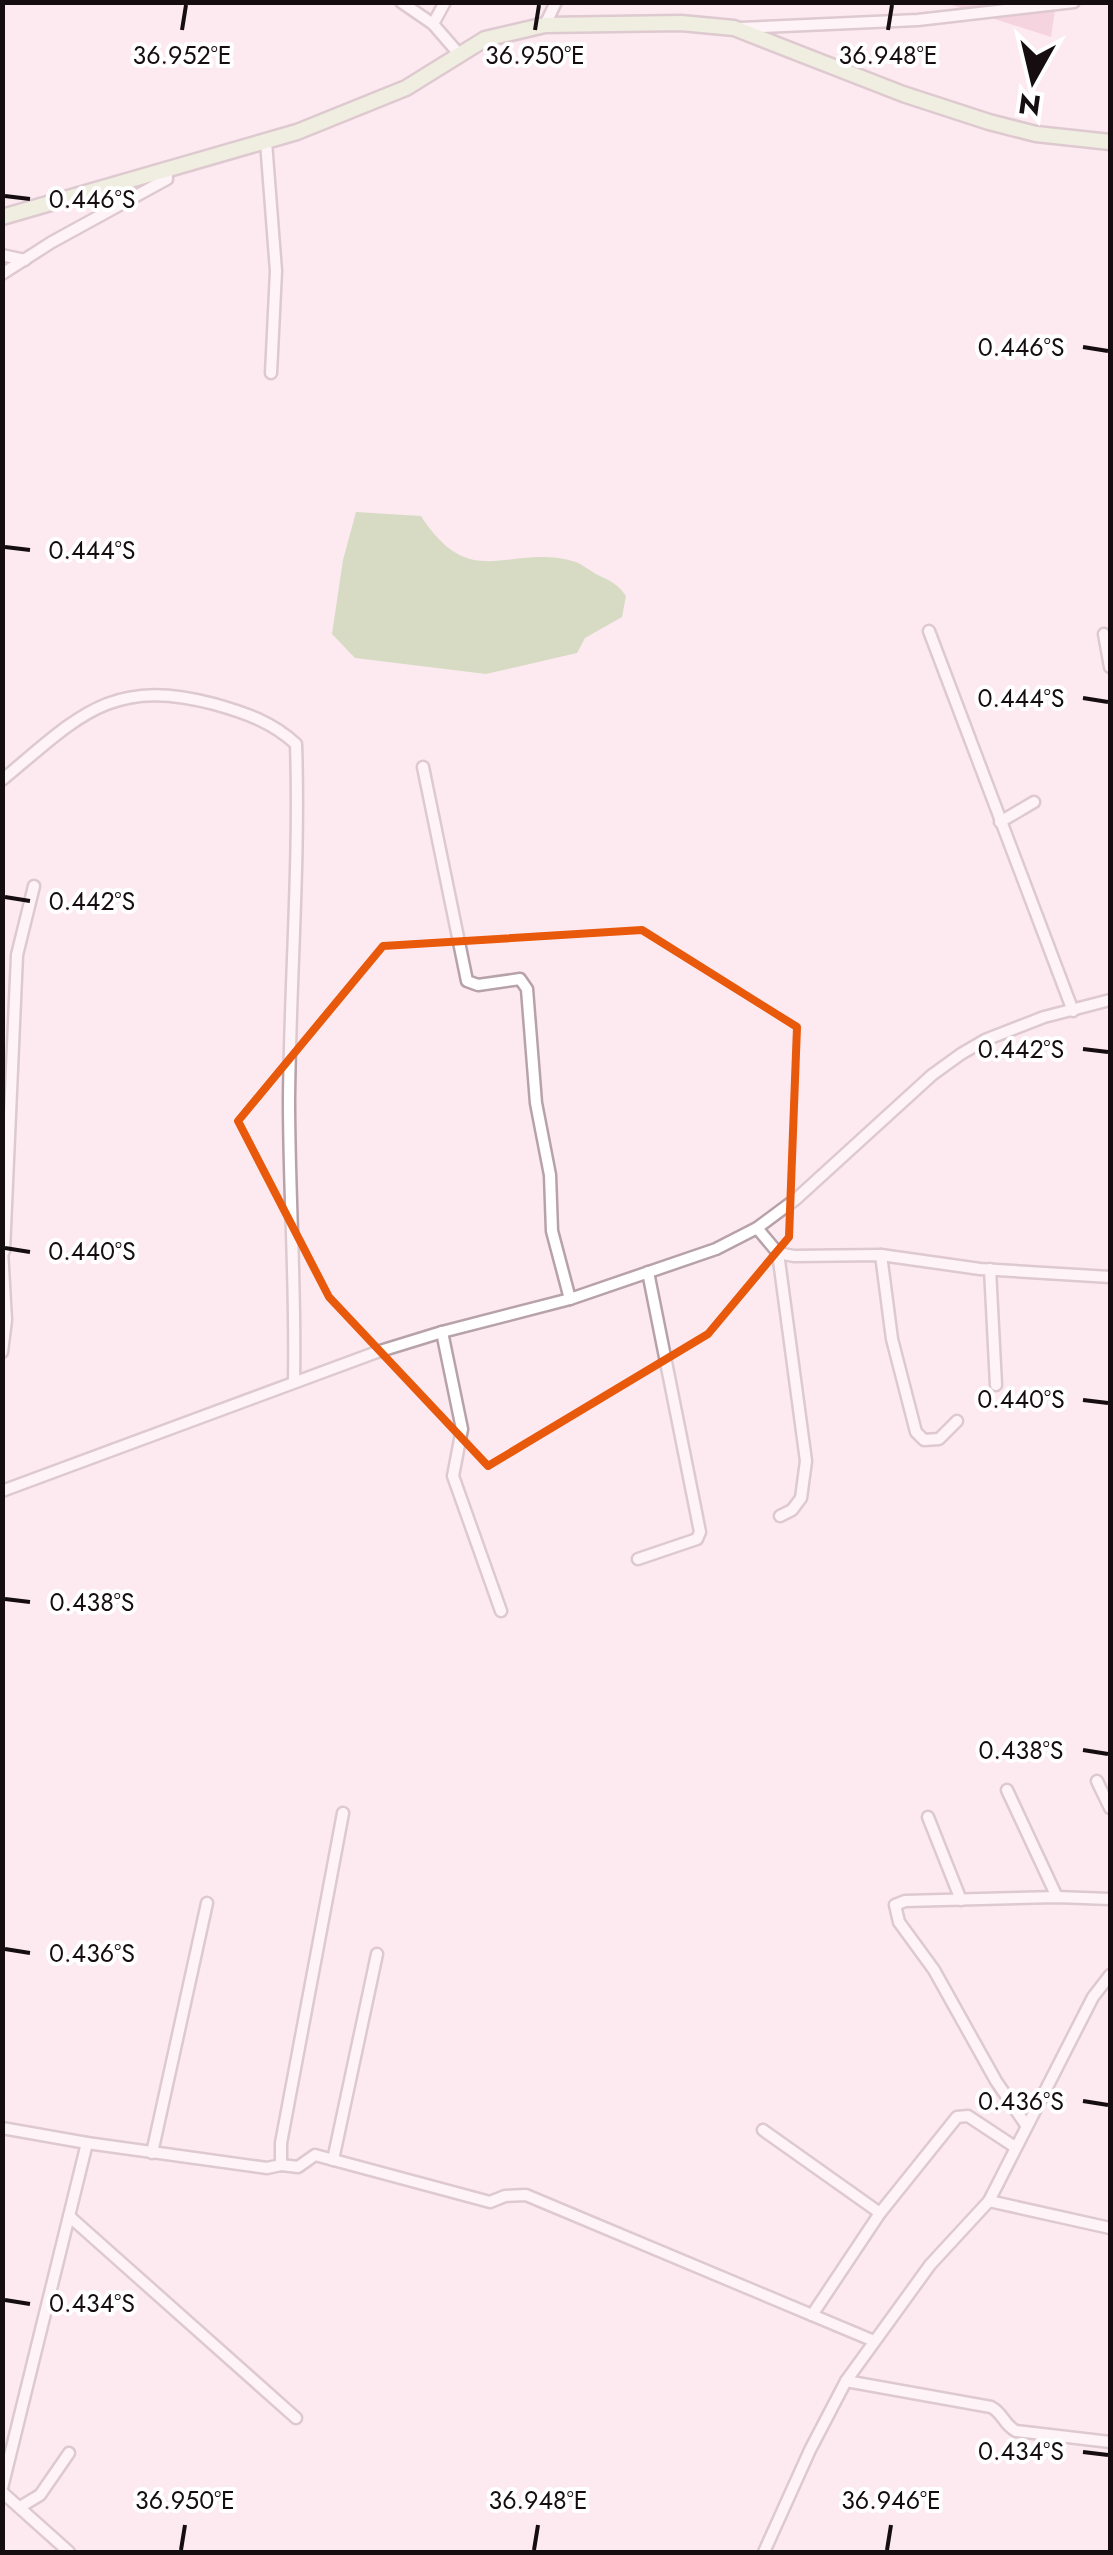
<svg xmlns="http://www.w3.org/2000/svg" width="1113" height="2555" font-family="Jost,sans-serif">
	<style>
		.green { fill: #ebb9ca }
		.water { fill: #a9cb8d }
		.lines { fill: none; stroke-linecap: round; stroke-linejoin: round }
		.street-casing { stroke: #b8a2a9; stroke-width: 15 }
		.secondary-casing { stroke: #b8a2a9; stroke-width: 19 }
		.street { stroke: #fff; stroke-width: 10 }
		.secondary { stroke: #e0f4cc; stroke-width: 14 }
		.marked { fill: none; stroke: #e8590c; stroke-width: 8; stroke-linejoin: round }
		.ticks { fill: none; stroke: #150d10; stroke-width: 4 }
		.ticks-label { font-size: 25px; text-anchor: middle; fill: #150d10; stroke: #fff; stroke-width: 8; stroke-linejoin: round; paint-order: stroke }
	</style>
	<rect width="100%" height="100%" fill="#fdeaf0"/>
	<polygon class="green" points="945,3 1056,3 1051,37"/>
	<path class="water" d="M356,512L421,516C472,595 509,542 576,562C583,565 589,570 596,574C610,581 617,583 626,596L622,617L585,638L577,653L486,674L355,658L332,634L343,560Z"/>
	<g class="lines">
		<defs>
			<g id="street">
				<polyline points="401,2 433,24 459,54"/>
				<polyline points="433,24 445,2"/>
				<polyline points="545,25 556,2"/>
				<polyline points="740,28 918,20 1074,2"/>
				<polyline points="266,142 276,271 271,373"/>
				<polyline points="2,255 25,260"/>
				<polyline points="2,274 52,242 167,179 166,168"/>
				<polyline points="929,631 1073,1011"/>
				<polyline points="1104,634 1110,667"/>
				<polyline points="423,767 467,981 478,985 520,979 527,989 536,1103 550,1175 552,1231 570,1299"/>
				<path d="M2,780C77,718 110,676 214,704C246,713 272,722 296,744C300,863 290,981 289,1100C289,1194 296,1287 294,1381"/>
				<polyline points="1000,822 1034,802"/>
				<polyline points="757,1228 778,1253 794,1256 881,1255 980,1269 1110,1277"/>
				<polyline points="2,1249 6,1320 2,1352"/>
				<polyline points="4,1251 17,955 34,886"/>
				<polyline points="778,1253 806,1461 801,1498 792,1510 780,1516"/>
				<polyline points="881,1255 892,1339 916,1432 924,1440 939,1439 957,1421"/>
				<polyline points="990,1269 996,1385"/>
				<polyline points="442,1332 462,1429 453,1476 501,1611"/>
				<polyline points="2,1491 377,1352 442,1332 570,1299 716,1249 757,1228 796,1199 932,1075 961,1054 985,1040 1044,1017 1110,1000"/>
				<polyline points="638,1559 697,1539 700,1532 648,1272"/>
				<polyline points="1097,1781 1110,1808"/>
				<polyline points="1007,1790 1057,1897"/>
				<polyline points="928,1817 961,1900"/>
				<polyline points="1026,2125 996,2081 934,1970 899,1922 895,1905 905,1901 1057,1897 1110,1899"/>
				<polyline points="2,2128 87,2143 267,2168 281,2165 281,2143 343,1813"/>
				<polyline points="763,2130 880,2213"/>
				<polyline points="152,2153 207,1903"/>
				<polyline points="333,2160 377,1954"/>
				<polyline points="281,2165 298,2167 315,2155 490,2202 505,2196 526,2195 874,2341"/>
				<polyline points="989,2201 1110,2228"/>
				<polyline points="69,2216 296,2418"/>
				<polyline points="812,2315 880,2213 957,2117 968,2116 1015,2147"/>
				<path d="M846,2381L991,2407C1003,2413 1004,2425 1016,2431L1110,2442"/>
				<polyline points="2,2488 87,2143"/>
				<polyline points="2,2492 69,2552"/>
				<polyline points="20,2507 40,2495 69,2453"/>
				<polyline points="764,2552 810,2450 846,2381 930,2265 989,2201 1093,1997 1110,1975"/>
			</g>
			<polyline id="secondary" points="2,217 297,132 406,88 485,39 545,25 681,23 734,28 903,94 989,122 1036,134 1110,142"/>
		</defs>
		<use href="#street" class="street-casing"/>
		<use href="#secondary" class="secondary-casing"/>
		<use href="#street" class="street"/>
		<use href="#secondary" class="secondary"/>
	</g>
	<path d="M0 0H1113V2555H0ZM642,930L797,1027L789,1237L708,1334L488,1466L329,1297L238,1121L383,946Z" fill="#fdeaf0" fill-opacity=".55" fill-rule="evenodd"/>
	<path class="marked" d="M642,930L797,1027L789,1237L708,1334L488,1466L329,1297L238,1121L383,946Z"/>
	<path class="ticks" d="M182,30L186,5M535,30L539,5M888,30L892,5M5,196L30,199M1083,347L1108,351M5,547L30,550M1083,698L1108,702M5,897L30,901M1083,1049L1108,1052M5,1248L30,1252M1083,1400L1108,1403M5,1599L30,1602M1083,1750L1108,1754M5,1949L30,1953M1083,2101L1108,2105M5,2300L30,2304M1083,2452L1108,2455M181,2550L185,2525M534,2550L538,2525M887,2550L891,2525"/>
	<g class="ticks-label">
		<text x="182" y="64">36.952°E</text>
		<text x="535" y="64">36.950°E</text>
		<text x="888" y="64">36.948°E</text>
		<text x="92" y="208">0.446°S</text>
		<text x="1021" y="356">0.446°S</text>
		<text x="92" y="559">0.444°S</text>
		<text x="1021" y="707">0.444°S</text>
		<text x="92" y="910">0.442°S</text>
		<text x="1021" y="1058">0.442°S</text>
		<text x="92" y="1260">0.440°S</text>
		<text x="1021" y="1408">0.440°S</text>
		<text x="92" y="1611">0.438°S</text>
		<text x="1021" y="1759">0.438°S</text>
		<text x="92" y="1962">0.436°S</text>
		<text x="1021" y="2110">0.436°S</text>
		<text x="92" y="2312">0.434°S</text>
		<text x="1021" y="2460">0.434°S</text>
		<text x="185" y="2509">36.950°E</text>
		<text x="538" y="2509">36.948°E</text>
		<text x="891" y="2509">36.946°E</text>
	</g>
	<rect width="1113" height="2555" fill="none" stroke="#150d10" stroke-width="10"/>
	<g transform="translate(1033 80) rotate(188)" stroke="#ffffff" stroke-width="8" paint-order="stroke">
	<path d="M0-8L18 38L0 25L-18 38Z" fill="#150d10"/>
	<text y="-15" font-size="28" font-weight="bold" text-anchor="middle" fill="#150d10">N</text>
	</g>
</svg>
